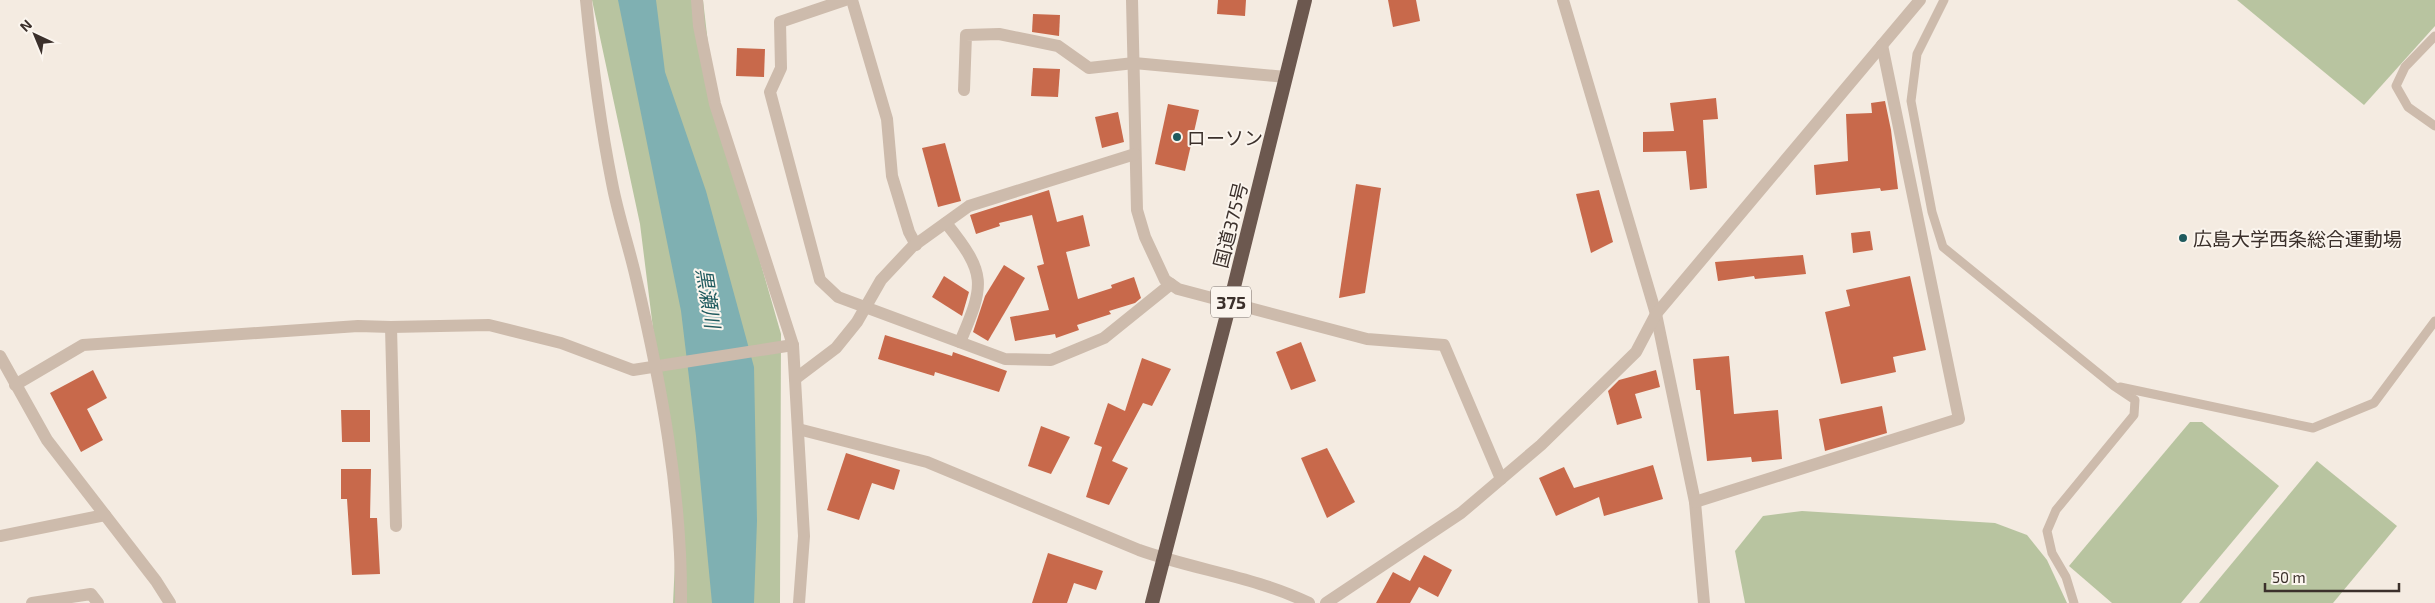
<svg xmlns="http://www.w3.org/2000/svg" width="2435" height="603" font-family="'Exo 2','Noto Sans JP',sans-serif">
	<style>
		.green { fill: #b8c4a0 }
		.water { fill: #7fb0b2 }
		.building { fill: #c8694b }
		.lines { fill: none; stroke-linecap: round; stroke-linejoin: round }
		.service { stroke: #cdbbac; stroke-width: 9 }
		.minor { stroke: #cdbbac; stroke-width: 12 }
		.tertiary { stroke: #cdbbac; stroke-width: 12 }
		.trunk { stroke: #6c584f; stroke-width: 14 }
		.poi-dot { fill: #1f5a5e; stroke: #fbf5ee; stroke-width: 2 }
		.labels { text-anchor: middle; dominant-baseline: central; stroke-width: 4; stroke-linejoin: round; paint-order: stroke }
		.shield { fill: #fbf5ee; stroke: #756b66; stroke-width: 1 }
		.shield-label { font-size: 18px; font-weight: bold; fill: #3b302b }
		.poi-label { font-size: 19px; fill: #3b302b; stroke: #fbf5ee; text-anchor: start }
		.street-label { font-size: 19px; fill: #3b302b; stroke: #fbf5ee }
		.water-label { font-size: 20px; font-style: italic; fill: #1f5a5e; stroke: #fbf5ee }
	</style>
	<rect width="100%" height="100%" fill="#f4ebe1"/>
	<g class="green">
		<polygon points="592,0 703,0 715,104 781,334 780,603 673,603 677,521 640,224"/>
		<polygon points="2237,0 2435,0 2435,26 2364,105"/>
		<polygon points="2190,422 2202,422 2279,486 2181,603 2112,603 2069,566"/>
		<polygon points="2317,461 2397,526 2333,603 2199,603"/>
		<polygon points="1802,511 1995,523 2027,535 2047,560 2067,603 1745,603 1735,551 1763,516"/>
	</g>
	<polygon class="water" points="618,0 656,0 665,72 706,191 754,367 757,521 754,603 712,603 696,436 681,311"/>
	<g class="building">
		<polygon points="1218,0 1246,0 1245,16 1217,14"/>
		<polygon points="1388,0 1416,0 1420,21 1393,27"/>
		<polygon points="1033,14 1060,15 1059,36 1032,32"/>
		<polygon points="737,48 765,49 764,77 736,76"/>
		<polygon points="1033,68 1060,69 1058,97 1031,96"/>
		<polygon points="1716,98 1718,119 1703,120 1707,188 1690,190 1686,151 1643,152 1643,132 1674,131 1670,103"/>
		<polygon points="1885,101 1891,130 1898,189 1881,191 1880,188 1816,195 1814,165 1848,161 1846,114 1872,113 1871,103"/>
		<polygon points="1168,104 1199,110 1185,171 1155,164"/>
		<polygon points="1118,112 1124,142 1102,148 1095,117"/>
		<polygon points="945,143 961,201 938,207 922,148"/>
		<polygon points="1356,184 1381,188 1365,293 1339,298"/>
		<polygon points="1049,190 1057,222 1083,215 1090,246 1066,252 1078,299 1112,288 1111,285 1134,277 1141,298 1135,303 1109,311 1111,314 1077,325 1079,330 1056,338 1055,334 1015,341 1010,317 1049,310 1037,266 1044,264 1032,215 999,223 1000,226 976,234 970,215"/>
		<polygon points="1599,190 1613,242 1591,253 1576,194"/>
		<polygon points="1870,231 1873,250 1853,253 1851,233"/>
		<polygon points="1803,255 1806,274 1755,279 1754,276 1718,281 1715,262"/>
		<polygon points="1004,265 1025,278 988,341 973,332 985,296"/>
		<polygon points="944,276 969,292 962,316 932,297"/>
		<polygon points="1910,276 1926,350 1893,357 1896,372 1841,384 1825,312 1850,306 1846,290"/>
		<polygon points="885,335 952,356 953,352 1007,371 999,392 935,372 934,376 878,359"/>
		<polygon points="1301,342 1316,381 1291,390 1276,352"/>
		<polygon points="1729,356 1734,414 1778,410 1782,459 1752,462 1751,457 1707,461 1700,390 1696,390 1693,359"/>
		<polygon points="1142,358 1171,369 1152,406 1143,403 1112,461 1128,468 1109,505 1086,497 1102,447 1094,444 1108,403 1125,411"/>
		<polygon points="93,370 107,398 87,409 103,440 81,452 50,393"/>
		<polygon points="1656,370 1660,387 1635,394 1642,418 1617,425 1608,391 1619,380"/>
		<polygon points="1882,406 1887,433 1825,451 1819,419"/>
		<polygon points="341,410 370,410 370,442 342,442"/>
		<polygon points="1041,426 1070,437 1051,474 1028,466"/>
		<polygon points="1327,448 1355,502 1327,518 1301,458"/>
		<polygon points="846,453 900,470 894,490 872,483 859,520 827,510"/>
		<polygon points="1653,465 1663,499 1604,516 1599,497 1556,516 1539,478 1564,467 1574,488"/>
		<polygon points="341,469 371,469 370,518 377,518 380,574 352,575 347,499 341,499"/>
		<polygon points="1048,553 1103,571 1096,590 1074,583 1067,603 1032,603"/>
		<polygon points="1424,555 1452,570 1438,597 1419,587 1410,603 1376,603 1393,572 1410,581"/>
	</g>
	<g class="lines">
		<g class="service">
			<polyline points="1944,0 1917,54 1911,101 1932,212 1943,247 2114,386 2135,400 2134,415 2056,510 2047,531 2052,553 2066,577 2074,603"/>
			<polyline points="2435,36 2405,67 2396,86 2408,107 2435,126"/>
			<polyline points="2120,387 2313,428 2374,403 2435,321"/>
		</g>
		<g class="minor">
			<polyline points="845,0 780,22 781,68 770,92 820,280 838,297 1005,359 1051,360 1104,338 1171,284"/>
			<polyline points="852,0 887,119 892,176 909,232 916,245"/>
			<polyline points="1132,0 1137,210 1145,237 1165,280 1178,289 1367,339 1444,345 1501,479"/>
			<polyline points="1563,0 1656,314 1695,502 1704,603"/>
			<polyline points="964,90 966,35 999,34 1058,46 1089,68 1134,63 1286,77"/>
			<path d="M946,223C987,274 985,284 960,342"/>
			<polyline points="391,327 396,526"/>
			<polyline points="795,379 836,348 857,322 881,280 912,247 969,206 1135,154"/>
			<polyline points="15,385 83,345 358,326 391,327 489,325 561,343 633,370 793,345"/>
			<path d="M798,429L927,462L1139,550C1195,570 1256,577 1309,603"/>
			<polyline points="1695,502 1959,419 1882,45"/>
			<polyline points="0,536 105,515"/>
			<polyline points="32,603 91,594 98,603"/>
		</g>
		<g class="tertiary">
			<path d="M586,0C592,61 600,123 612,183C618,215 629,247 636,278C661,384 682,493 681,603"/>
			<polyline points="697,0 699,26 715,104 793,345 804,536 799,603"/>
			<polyline points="0,356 47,440 156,581 170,603"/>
			<polyline points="1326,603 1461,513 1541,445 1636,352 1656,314 1920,0"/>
		</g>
		<polyline class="trunk" points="1152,603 1230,303 1305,0"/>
	</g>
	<g class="poi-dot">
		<circle cx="1177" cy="137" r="5"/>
		<circle cx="2183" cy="238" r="5"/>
	</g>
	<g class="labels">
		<rect class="shield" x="1211" y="286.5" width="40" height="31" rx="4"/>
		<g class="shield-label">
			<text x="1231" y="302">375</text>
		</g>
		<g class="poi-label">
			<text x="1187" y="137">ローソン</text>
			<text x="2193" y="238">広島大学西条総合運動場</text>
		</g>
		<g class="street-label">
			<text transform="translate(1230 225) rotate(-76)">国道375号</text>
		</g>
		<g class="water-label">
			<text transform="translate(709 298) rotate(81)">黒瀬川</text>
		</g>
	</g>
	<g transform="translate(35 35) rotate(316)" stroke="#fbf5ee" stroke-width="4" paint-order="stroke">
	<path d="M0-4L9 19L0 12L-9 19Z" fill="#3b302b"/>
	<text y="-8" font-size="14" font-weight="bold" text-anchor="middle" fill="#3b302b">N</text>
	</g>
	<path d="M2265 583v8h134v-8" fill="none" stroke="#3b302b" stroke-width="2.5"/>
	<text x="2272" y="583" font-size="15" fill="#3b302b" stroke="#fbf5ee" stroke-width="4" paint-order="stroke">50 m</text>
</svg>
